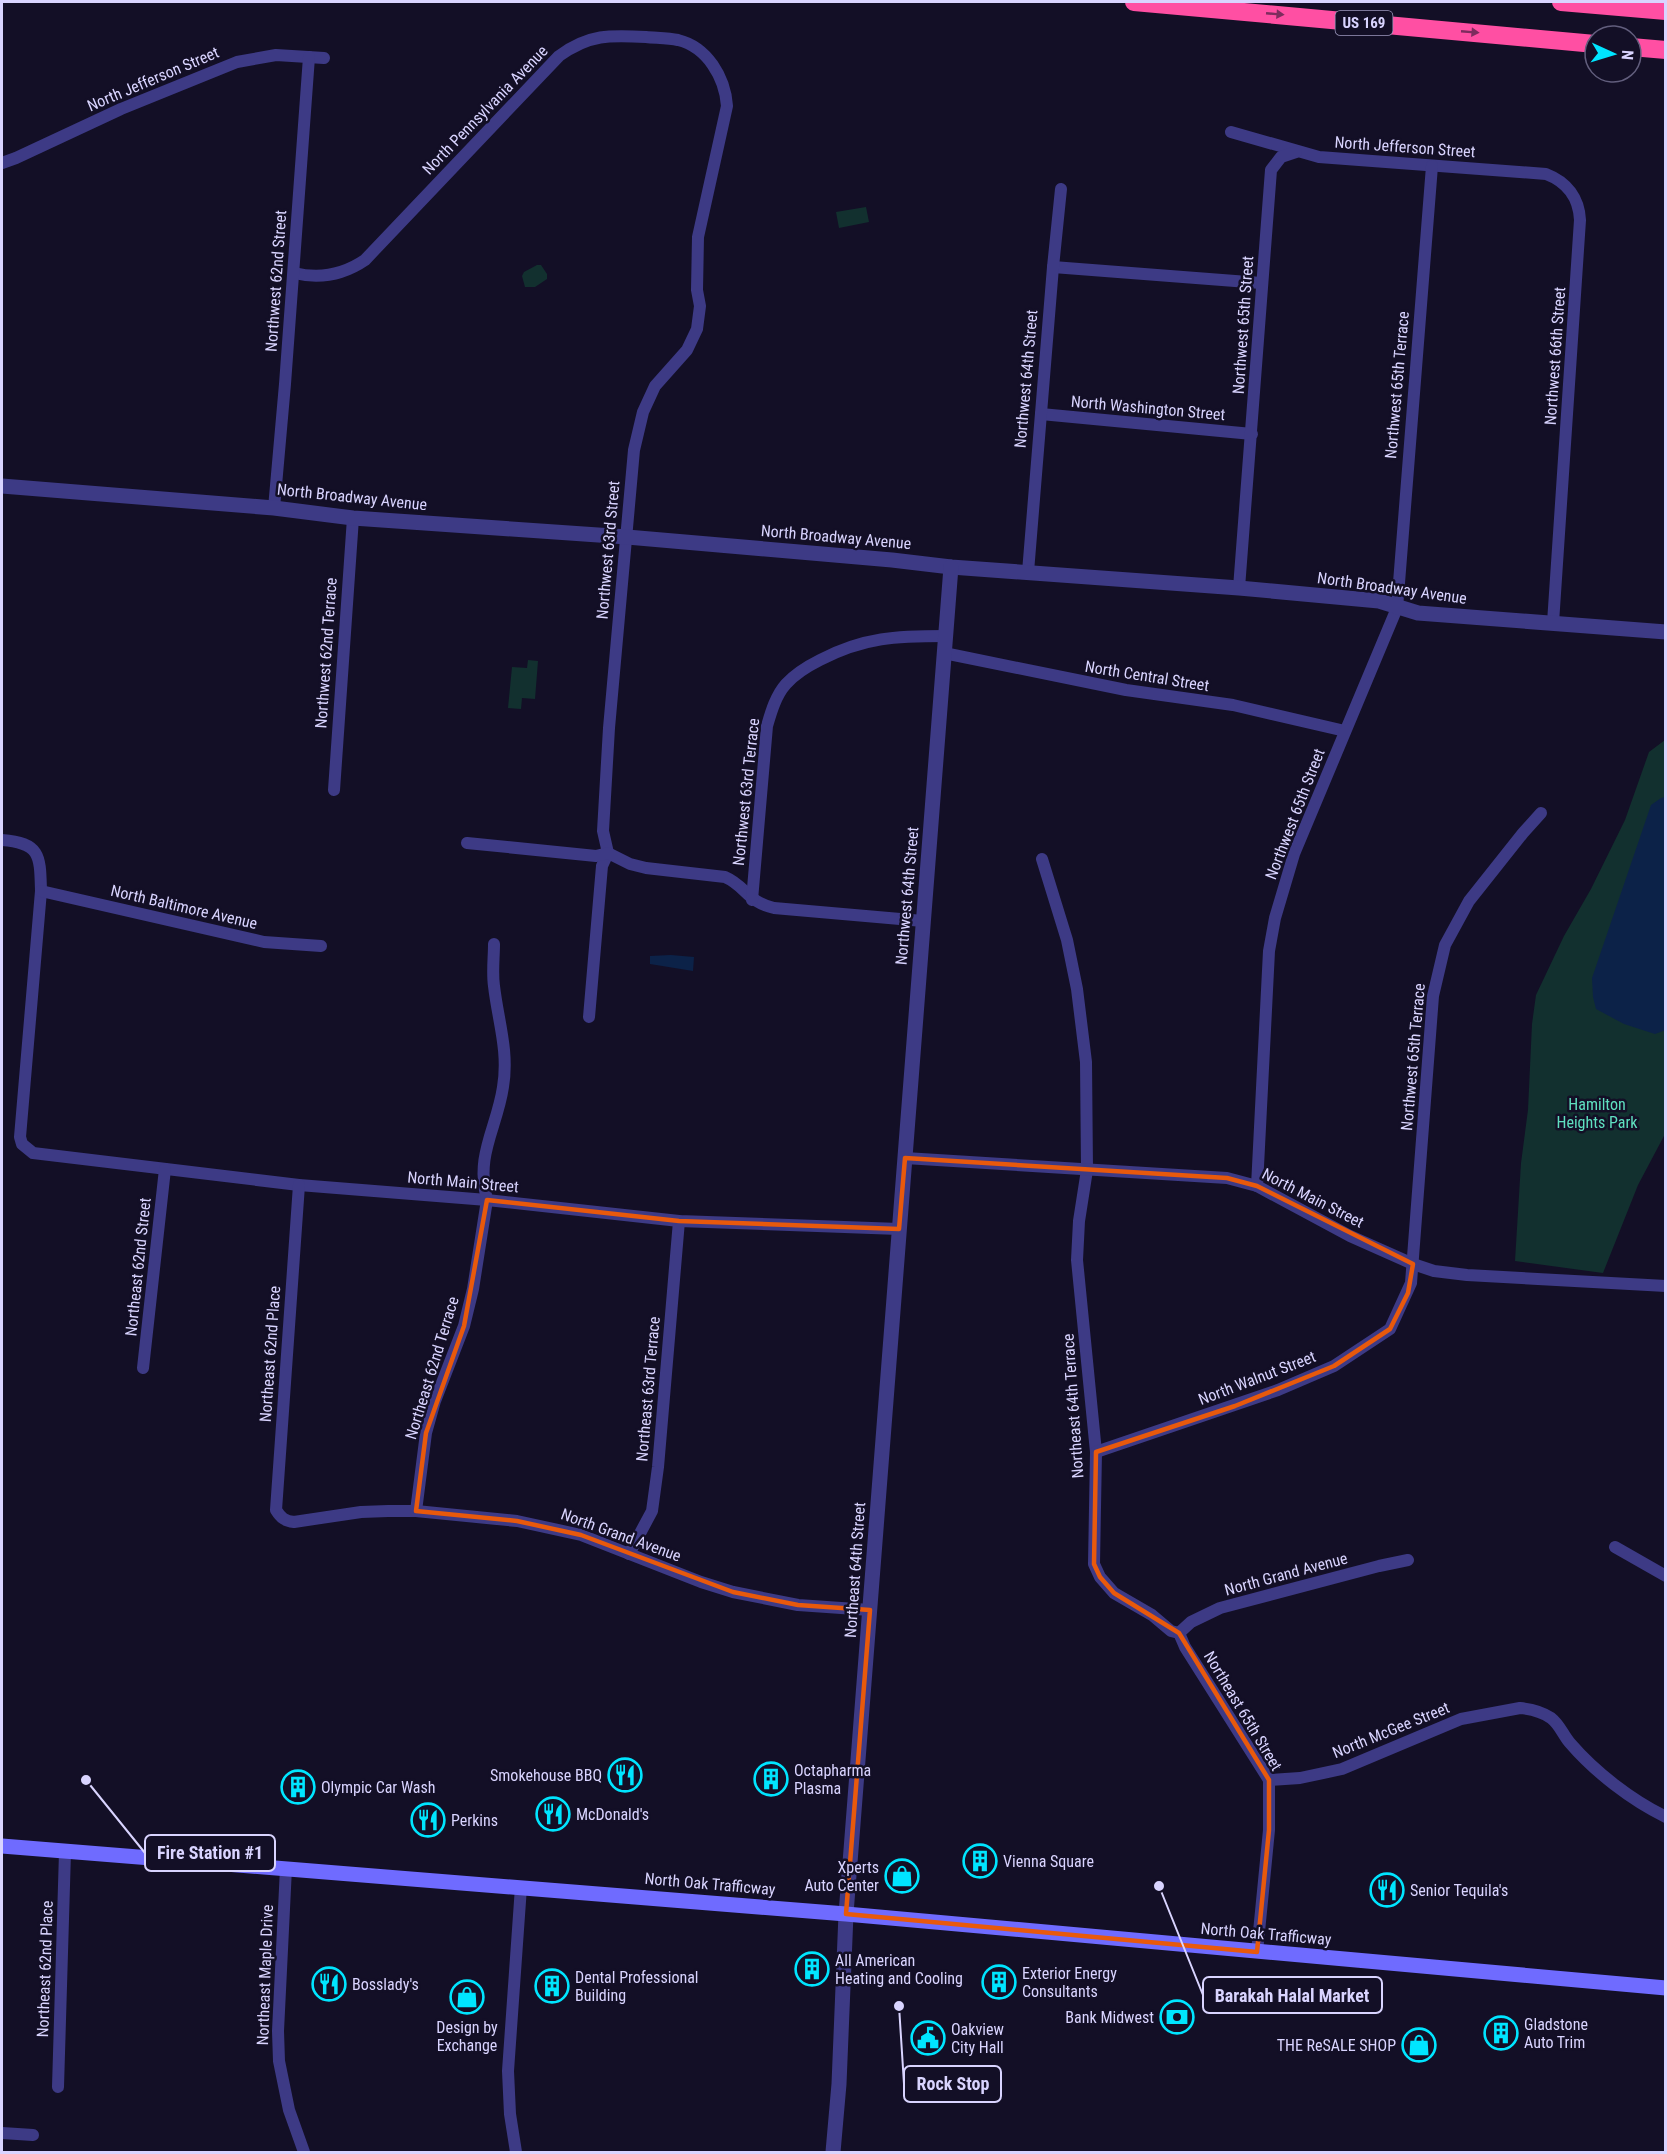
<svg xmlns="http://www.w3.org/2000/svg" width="1667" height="2154" font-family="'Roboto Condensed',sans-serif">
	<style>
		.green { fill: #12302f }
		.water { fill: #0c2248 }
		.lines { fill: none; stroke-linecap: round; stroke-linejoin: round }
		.minor { stroke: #3d3a85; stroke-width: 12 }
		.tertiary { stroke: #3d3a85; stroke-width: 15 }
		.secondary { stroke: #6f6bff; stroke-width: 15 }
		.motorway { stroke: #ff4fa3; stroke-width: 18 }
		.oneway { fill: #7d2c5e }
		.marked { fill: none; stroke: #e8590c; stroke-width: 4.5; stroke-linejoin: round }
		.labels { text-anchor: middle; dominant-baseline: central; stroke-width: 5; stroke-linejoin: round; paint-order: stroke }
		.shield { fill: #130f26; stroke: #9e99be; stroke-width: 1.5 }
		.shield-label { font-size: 15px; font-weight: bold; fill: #d9d4ff }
		.street-label { font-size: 16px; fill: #d9d4ff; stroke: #130f26 }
		.park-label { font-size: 16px; fill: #5fe0c0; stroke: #130f26 }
		.poi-label { font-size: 16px; fill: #d9d4ff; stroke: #130f26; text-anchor: start }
		.leader { fill: none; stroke: #d9d4ff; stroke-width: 2 }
		.callout-dot { fill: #d9d4ff; stroke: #130f26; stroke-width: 2 }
		.callout { fill: #130f26; stroke: #d9d4ff; stroke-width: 2 }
		.callout-label { font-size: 18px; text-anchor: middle; font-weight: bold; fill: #d9d4ff }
	</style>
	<rect width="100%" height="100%" fill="#130f26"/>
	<g class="green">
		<polygon points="866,207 869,222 839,228 836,212"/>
		<polygon points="537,265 541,265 547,274 547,279 535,287 525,287 522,276 524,272"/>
		<polygon points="528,660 538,661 535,699 522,698 521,709 508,708 512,667 527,668"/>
		<polygon points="1665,740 1665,1134 1638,1185 1603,1273 1515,1261 1521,1163 1528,1110 1532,1024 1536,995 1564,936 1591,889 1625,820 1649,752"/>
	</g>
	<g class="water">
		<polygon points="1665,797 1666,1030 1655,1034 1624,1024 1596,1009 1593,997 1592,978 1651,805 1661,798"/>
		<polygon points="671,955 694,957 693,971 650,964 650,956"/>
	</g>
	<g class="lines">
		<g class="minor">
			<path d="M1231,132L1319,157L1546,174C1567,182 1579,198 1580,220L1553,623"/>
			<polyline points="2,163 16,158 121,109 237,62 276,55 324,58"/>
			<polyline points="1053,267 1261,283"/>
			<path d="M294,273C319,279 343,275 365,260L559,56C589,34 610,35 646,37C656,38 668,38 678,40C707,47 725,77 727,106L698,237L697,290L700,306L697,329L687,350L655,386L643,412L634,450L609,728L603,831L608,853L602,866L589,1017"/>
			<polyline points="1041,414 1252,434"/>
			<polyline points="274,508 285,384 309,57"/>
			<polyline points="1028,572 1053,267 1061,189"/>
			<polyline points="1239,588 1271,170 1281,157 1296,152"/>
			<polyline points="944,653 1126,690 1233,705 1345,731"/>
			<polyline points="334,790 353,518"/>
			<path d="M2,840C41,843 40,856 41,891L20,1137L22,1144L33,1153L299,1185L487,1200L679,1221L899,1229"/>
			<path d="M467,843L596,856L608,853L630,864L646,868L725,877C746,886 747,902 774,908L923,921"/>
			<polyline points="1042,859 1067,940 1077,989 1086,1062 1087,1170 1079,1221 1077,1260 1096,1452 1094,1564 1100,1577 1114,1593 1152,1615 1171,1631 1179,1633"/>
			<polyline points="41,891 264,942 321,946"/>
			<path d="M752,900L767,726C771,712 776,695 786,684C795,674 808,666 820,660C864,637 897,636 946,636"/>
			<polyline points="905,1158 1227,1178 1257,1186 1350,1236 1413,1264 1434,1271 1467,1275 1666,1286"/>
			<path d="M299,1185L276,1510C281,1518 285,1521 294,1522L361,1512L388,1511H416L517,1521L581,1535L701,1582L733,1592L798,1605L870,1610"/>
			<polyline points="1257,1186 1269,951 1275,918 1294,854 1397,608 1432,166"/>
			<polyline points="143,1368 165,1169"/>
			<polyline points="1096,1452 1278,1390 1334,1366 1390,1329 1411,1283 1433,996 1445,945 1469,901 1523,833 1541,813"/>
			<path d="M416,1511L426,1433L435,1401L464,1326L473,1289L487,1200C475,1155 497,1128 503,1087C509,1051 498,1021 494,986C492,972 494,958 494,944"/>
			<polyline points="1615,1547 1666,1576"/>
			<polyline points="629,1554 652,1511 658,1467 679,1221"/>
			<polyline points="1179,1633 1185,1647 1269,1780 1269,1830 1257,1952"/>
			<polyline points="1179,1633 1191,1622 1220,1608 1379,1566 1408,1560"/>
			<path d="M1269,1780L1300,1778L1342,1769L1461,1719L1520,1708C1531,1709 1541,1711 1551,1718C1560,1725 1563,1735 1570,1743C1595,1772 1631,1800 1666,1817"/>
			<polyline points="286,1868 278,2031 279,2061 289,2110 304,2152"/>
			<polyline points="58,2087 65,1852"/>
			<polyline points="2,2133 33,2135"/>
			<polyline points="516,2152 510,2114 508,2071 521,1887"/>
		</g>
		<g class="tertiary">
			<polyline points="2,486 274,508 353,518 627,537 892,560 951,567 1239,588 1379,601 1418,613 1666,632"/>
			<polyline points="833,2152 839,2084 846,1914 951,567"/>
		</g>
		<polyline class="secondary" points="2,1846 846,1914 1666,1988"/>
		<g class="motorway">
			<polyline points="1134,2 1595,44"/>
			<polyline points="1561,2 1666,11"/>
			<polyline points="1631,47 1666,50"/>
		</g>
	</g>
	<defs><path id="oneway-solid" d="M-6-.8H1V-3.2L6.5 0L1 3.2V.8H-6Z" transform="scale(1.5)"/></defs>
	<g class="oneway">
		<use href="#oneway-solid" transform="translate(1275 14) rotate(5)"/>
		<use href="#oneway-solid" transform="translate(1470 32) rotate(5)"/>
	</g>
	<path class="marked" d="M905,1158L1227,1178L1257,1186L1413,1264L1408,1293L1390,1329L1334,1366L1235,1406L1096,1452L1094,1564L1100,1577L1114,1593L1179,1633L1269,1780V1830L1257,1952L846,1914L870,1610L798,1605L733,1592L581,1535L517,1521L416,1511L426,1433L464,1326L487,1200L679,1221L899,1229Z"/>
	<defs>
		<symbol id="restaurant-ring" viewBox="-11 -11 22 22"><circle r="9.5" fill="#130f26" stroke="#00e5ff" stroke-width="1.5"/><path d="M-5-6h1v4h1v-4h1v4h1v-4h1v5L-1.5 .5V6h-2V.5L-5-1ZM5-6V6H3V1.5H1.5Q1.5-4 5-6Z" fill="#00e5ff"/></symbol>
		<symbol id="building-ring" viewBox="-11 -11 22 22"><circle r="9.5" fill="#130f26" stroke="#00e5ff" stroke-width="1.5"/><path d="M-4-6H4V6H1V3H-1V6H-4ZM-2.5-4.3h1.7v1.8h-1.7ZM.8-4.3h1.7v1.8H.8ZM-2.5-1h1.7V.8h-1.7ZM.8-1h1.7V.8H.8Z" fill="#00e5ff"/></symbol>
		<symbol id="shop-ring" viewBox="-11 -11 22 22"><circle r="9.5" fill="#130f26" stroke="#00e5ff" stroke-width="1.5"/><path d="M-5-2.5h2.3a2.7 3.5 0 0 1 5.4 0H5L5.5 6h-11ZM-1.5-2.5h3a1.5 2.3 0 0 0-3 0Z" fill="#00e5ff"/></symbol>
		<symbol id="bank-ring" viewBox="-11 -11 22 22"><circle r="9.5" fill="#130f26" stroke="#00e5ff" stroke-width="1.5"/><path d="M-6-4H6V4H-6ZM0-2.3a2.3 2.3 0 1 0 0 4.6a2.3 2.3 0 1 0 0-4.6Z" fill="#00e5ff"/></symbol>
		<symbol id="civic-ring" viewBox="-11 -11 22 22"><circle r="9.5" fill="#130f26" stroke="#00e5ff" stroke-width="1.5"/><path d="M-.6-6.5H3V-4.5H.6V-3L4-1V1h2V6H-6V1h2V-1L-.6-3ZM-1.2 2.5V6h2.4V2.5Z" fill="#00e5ff"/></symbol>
	</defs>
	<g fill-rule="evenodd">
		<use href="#restaurant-ring" x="606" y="1756" width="38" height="38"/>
		<use href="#building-ring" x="752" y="1760" width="38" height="38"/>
		<use href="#building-ring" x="279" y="1768" width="38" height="38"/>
		<use href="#restaurant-ring" x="534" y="1795" width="38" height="38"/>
		<use href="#restaurant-ring" x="409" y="1801" width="38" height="38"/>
		<use href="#building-ring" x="961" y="1842" width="38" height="38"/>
		<use href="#shop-ring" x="883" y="1857" width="38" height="38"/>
		<use href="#restaurant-ring" x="1368" y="1871" width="38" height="38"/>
		<use href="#building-ring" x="793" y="1950" width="38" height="38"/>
		<use href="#building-ring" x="980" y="1963" width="38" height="38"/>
		<use href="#restaurant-ring" x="310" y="1965" width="38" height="38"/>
		<use href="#building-ring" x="533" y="1967" width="38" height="38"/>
		<use href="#shop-ring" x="448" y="1978" width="38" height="38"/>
		<use href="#bank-ring" x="1158" y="1998" width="38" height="38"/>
		<use href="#building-ring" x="1482" y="2014" width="38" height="38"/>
		<use href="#civic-ring" x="909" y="2019" width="38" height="38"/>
		<use href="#shop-ring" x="1400" y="2026" width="38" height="38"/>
	</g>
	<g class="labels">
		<rect class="shield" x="1335.5" y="11" width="57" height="24" rx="4.5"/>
		<g class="shield-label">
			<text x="1364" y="23">US 169</text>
		</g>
		<g class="street-label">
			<text transform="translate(153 79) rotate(-23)">North Jefferson Street</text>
			<text transform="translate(485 110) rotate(-46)">North Pennsylvania Avenue</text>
			<text transform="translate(1405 147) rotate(4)">North Jefferson Street</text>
			<text transform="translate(276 281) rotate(-86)">Northwest 62nd Street</text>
			<text transform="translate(1243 325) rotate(-86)">Northwest 65th Street</text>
			<text transform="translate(1555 356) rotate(-86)">Northwest 66th Street</text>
			<text transform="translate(1026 379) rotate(-85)">Northwest 64th Street</text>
			<text transform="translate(1397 385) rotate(-85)">Northwest 65th Terrace</text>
			<text transform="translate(1148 408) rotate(5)">North Washington Street</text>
			<text transform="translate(352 497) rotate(6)">North Broadway Avenue</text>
			<text transform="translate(836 537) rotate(5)">North Broadway Avenue</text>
			<text transform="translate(608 550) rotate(-85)">Northwest 63rd Street</text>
			<text transform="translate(1392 588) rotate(8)">North Broadway Avenue</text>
			<text transform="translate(326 653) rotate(-86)">Northwest 62nd Terrace</text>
			<text transform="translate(1147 676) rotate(9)">North Central Street</text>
			<text transform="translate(746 792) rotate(-84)">Northwest 63rd Terrace</text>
			<text transform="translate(1295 814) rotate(-69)">Northwest 65th Street</text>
			<text transform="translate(907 896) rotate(-85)">Northwest 64th Street</text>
			<text transform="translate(184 907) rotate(13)">North Baltimore Avenue</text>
			<text transform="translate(1413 1057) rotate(-85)">Northwest 65th Terrace</text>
			<text transform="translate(463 1182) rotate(5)">North Main Street</text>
			<text transform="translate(1313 1198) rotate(27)">North Main Street</text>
			<text transform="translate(138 1267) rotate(-84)">Northeast 62nd Street</text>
			<text transform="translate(270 1354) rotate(-86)">Northeast 62nd Place</text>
			<text transform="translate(432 1368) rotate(-73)">Northeast 62nd Terrace</text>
			<text transform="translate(1257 1378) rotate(-21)">North Walnut Street</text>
			<text transform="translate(648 1389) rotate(-85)">Northeast 63rd Terrace</text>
			<text transform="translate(1073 1406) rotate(-94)">Northeast 64th Terrace</text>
			<text transform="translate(621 1535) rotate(20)">North Grand Avenue</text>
			<text transform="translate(855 1570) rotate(-86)">Northeast 64th Street</text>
			<text transform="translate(1286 1574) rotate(-15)">North Grand Avenue</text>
			<text transform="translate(1243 1711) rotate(59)">Northeast 65th Street</text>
			<text transform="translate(1391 1730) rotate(-22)">North McGee Street</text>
			<text transform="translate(710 1884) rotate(5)">North Oak Trafficway</text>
			<text transform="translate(1266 1934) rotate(5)">North Oak Trafficway</text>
			<text transform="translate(45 1969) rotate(-88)">Northeast 62nd Place</text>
			<text transform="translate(265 1975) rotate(-88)">Northeast Maple Drive</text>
		</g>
		<g class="park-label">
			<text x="1597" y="1104">Hamilton<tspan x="1597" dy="18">Heights Park</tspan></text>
		</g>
		<g class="poi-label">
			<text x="794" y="1770">Octapharma<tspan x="794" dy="18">Plasma</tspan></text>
			<text x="602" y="1775" text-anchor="end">Smokehouse BBQ</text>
			<text x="321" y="1787">Olympic Car Wash</text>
			<text x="576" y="1814">McDonald's</text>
			<text x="451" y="1820">Perkins</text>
			<text x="1003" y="1861">Vienna Square</text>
			<text x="879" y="1867" text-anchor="end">Xperts<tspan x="879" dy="18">Auto Center</tspan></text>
			<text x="1410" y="1890">Senior Tequila's</text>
			<text x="835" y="1960">All American<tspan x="835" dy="18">Heating and Cooling</tspan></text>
			<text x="1022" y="1973">Exterior Energy<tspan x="1022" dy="18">Consultants</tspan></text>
			<text x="575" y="1977">Dental Professional<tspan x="575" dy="18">Building</tspan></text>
			<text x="352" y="1984">Bosslady's</text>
			<text x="1154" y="2017" text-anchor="end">Bank Midwest</text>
			<text x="1524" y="2024">Gladstone<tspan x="1524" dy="18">Auto Trim</tspan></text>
			<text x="467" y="2027" text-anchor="middle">Design by<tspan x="467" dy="18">Exchange</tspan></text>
			<text x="951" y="2029">Oakview<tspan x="951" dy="18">City Hall</tspan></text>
			<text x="1396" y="2045" text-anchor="end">THE ReSALE SHOP</text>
		</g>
	</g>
	<path class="leader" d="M86 1780L145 1853M1159 1886L1203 1995M899 2006L904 2084"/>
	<g class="callout-dot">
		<circle cx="86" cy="1780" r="6"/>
		<circle cx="1159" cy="1886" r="6"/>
		<circle cx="899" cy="2006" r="6"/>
	</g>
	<g class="callout">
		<rect x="145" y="1835" width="130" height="36" rx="6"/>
		<rect x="1203" y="1977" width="179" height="36" rx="6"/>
		<rect x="904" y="2066" width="97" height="36" rx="6"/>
	</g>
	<g class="callout-label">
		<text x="210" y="1859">Fire Station #1</text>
		<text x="1292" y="2002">Barakah Halal Market</text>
		<text x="953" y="2090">Rock Stop</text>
	</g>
	<rect width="1667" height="2154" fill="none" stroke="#d9d4ff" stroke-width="6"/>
	<g transform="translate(1613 54) rotate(94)"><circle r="28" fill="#130f26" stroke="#625e7d" stroke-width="1.5"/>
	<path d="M0-4.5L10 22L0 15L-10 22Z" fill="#00e5ff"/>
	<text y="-9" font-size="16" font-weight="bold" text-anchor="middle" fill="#d9d4ff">N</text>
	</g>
</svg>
